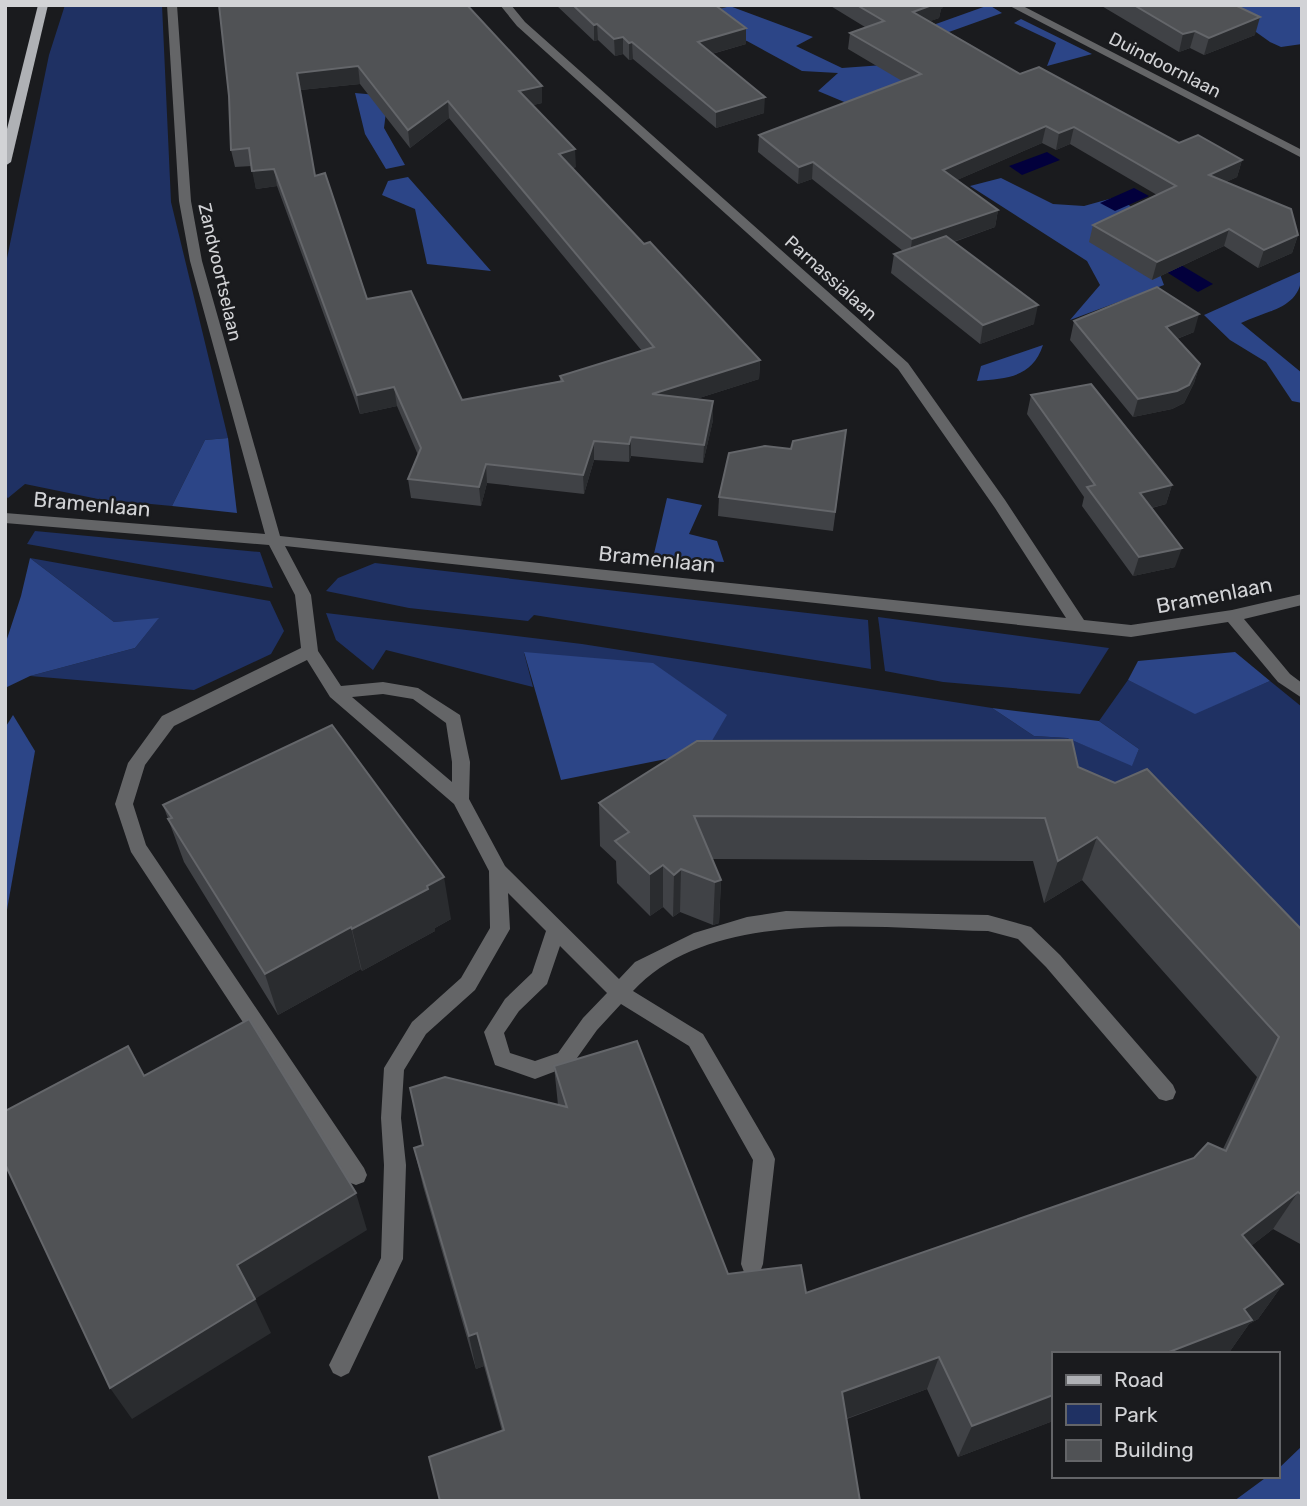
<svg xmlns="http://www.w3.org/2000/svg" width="1307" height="1506" font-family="Rubik,sans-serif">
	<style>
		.green { fill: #1f3163 }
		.forest { fill: #2c4587 }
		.water { fill: #02003c }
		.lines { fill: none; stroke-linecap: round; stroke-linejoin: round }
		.minor { fill: #646567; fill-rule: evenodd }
		.major { fill: #afb1b5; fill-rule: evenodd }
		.wall { fill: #404246; fill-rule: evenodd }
		.shaded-wall { fill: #2a2c2f }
		.building { fill: #505255; stroke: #64666a; stroke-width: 2; fill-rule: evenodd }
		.labels { text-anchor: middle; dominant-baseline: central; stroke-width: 5; stroke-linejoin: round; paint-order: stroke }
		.far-street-label { font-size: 18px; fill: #d2d3d6; stroke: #1a1b1e }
		.street-label { font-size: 21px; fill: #d2d3d6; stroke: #1a1b1e }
	</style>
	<rect width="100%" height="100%" fill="#1a1b1e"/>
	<g class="green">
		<polygon points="65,5 162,5 171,202 228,438 205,440 172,506 98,499 25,484 8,498 5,496 5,268 49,55"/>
		<polygon points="35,531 260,552 273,588 27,544"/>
		<polygon points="30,558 270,601 284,631 271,654 194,690 30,676 135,648 158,619 114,622"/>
		<polygon points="375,563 868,620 871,669 534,615 528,621 409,608 326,591 338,578"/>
		<polygon points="326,613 582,644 992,708 1034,736 1067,738 1132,765 1139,749 1099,721 1128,680 1195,713 1270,681 1302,707 1302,931 706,751 524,653 533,687 386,650 373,670 336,640"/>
		<polygon points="878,617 1109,648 1080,694 943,682 885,671"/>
	</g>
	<g class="forest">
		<polygon points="727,5 813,37 796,46 842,68 883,65 963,91 880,117 818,91 838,73 802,71 747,41 671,14"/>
		<polygon points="989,5 1002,13 893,52 880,44"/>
		<polygon points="1218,5 1302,5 1302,44 1281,47 1270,42"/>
		<polygon points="1021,19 1092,54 1047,66 1056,43 1014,23"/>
		<polygon points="355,93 388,96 384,128 405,165 386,169 365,134"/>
		<polygon points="408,177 491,271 427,264 415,209 382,195 388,181"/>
		<polygon points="1001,178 1053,204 1084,206 1120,196 1137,213 1164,285 1070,320 1100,285 1087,261 970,186"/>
		<path d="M1302,271C1302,309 1270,309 1241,323L1302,373V403L1292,401L1266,362L1230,340L1204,315Z"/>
		<path d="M1043,345C1032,378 1007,378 977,381L981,366Z"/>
		<polygon points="228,438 237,513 172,506 205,440"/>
		<polygon points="667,498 702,505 689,534 717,541 724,562 653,558"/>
		<polygon points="30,558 114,622 159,618 135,648 30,676 5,688 5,645 21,596"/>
		<polygon points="524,652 653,663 727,715 706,751 561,780"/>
		<polygon points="1235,652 1270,681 1195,714 1128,680 1138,661"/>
		<polygon points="992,708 1099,721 1139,749 1132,766 1067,738 1034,736"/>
		<polygon points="13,715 35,751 5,921 5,728"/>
		<polygon points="1302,1446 1302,1501 1234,1501 1268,1476 1277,1476 1277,1470"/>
	</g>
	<g class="water">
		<polygon points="1047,152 1060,160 1022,175 1009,166"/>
		<polygon points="1134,188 1149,196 1115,211 1100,203"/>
		<polygon points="1181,265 1213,284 1198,292 1165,271"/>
	</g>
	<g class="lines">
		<g class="minor">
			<path d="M167,5H177L191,201L202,261L280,536L1066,618L995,508L898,369L517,26L500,5H511L525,22L908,363L1005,500L1084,620L1131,625L1232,610L1302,594V605L1244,619L1290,674L1302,683V698L1278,682L1228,622L1131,637L285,546L311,595L318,651L341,686L383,682L418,688L460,715L470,762L469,799L505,866L619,979L635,962L694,933L747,917L786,911L988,915L1031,927L1060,955L1173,1085L1176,1092L1173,1099L1166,1101L1159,1099L1046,967L1018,939L988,931C881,929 712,905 633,991L703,1034L772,1152L775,1159L763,1264L760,1272L752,1275L744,1272L741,1264L753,1160L689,1046L621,1004L597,1030L572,1065L535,1079L495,1065L484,1032L505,999L532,973L546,931L508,893L510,929L475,990L426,1034L404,1070L401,1118L406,1165L403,1259L349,1373L341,1377L333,1373L329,1365L333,1357L381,1258L384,1165L381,1118L384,1068L412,1022L461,978L490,928L489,871L454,804L330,697L307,660L174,726L145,765L133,804L146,845L364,1168L367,1175L364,1182L356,1185L348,1182L131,852L115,804L128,763L162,716L301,648L295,595L269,545L5,523V513L265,534L190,261L179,201ZM383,694L413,699L446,723L452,762V782L352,697ZM560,946L607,993L583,1018L558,1053L535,1061L510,1053L504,1033L519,1011L547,984Z"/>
			<polygon points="1008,5 1021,5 1302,150 1302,158"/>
		</g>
		<polygon class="major" points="38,5 48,5 11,162 5,166 5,137"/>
	</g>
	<g class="wall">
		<path d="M219,5L542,103L533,105L576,167L572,168L644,244L760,360L759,379L696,399L713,401V420L703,463L631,456L629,462L594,460L584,494L487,483L481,506L411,498L408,479L418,455L397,406L360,414L277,186L256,189L252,166L235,167L231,150L229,96ZM360,84L410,148L449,118L642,351L560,376V381L462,400L367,299L315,176L300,90Z"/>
		<polygon points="556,5 734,5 720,9 746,44 712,54 764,113 716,128 633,59 629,60 623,54 615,56 598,40 594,41"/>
		<polygon points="829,5 943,5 942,9 941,9 939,18 930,21 1020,74 1179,143 1242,160 1237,177 1226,182 1298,235 1292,253 1258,268 1224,246 1152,280 1089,242 1093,225 1157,195 1070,144 1056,150 1042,143 957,180 998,210 995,227 954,242 1034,324 980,344 891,273 894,254 903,251 812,179 798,184 758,152 759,135 902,81 848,49 850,33 865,27"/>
		<polygon points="1100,5 1235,5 1255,35 1204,55 1190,48 1179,52"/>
		<polygon points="1074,321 1194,332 1177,339 1200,364 1194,383 1184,403 1172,409 1133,417 1070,340"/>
		<polygon points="1031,395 1172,485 1166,504 1152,508 1175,567 1133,576 1082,506 1084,497 1027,414"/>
		<polygon points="791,449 844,449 833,531 718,516 719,497"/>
		<polygon points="1078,767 1302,930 1302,1245 1273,1229 1251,1246 1283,1284 1258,1319 1249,1324 1228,1354 1053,1354 1053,1421 958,1457 927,1389 847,1419 502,1431 484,1366 476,1369 423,1186 414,1148 558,1105 554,1066 728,1274 806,1293 1223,1149 1257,1077 1082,880 1044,903 1033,861 712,859 721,880 719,923 713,925 680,912 673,917 663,907 650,916 617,883 616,861 600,846 599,803"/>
		<polygon points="163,805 451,919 435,928 435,931 362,971 361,969 278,1015 184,862"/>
	</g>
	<g class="shaded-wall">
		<polygon points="704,5 734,5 704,13"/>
		<polygon points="931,5 943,5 942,9 941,9 939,18 912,28 913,12"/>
		<polygon points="1260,17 1255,35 1204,55 1209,38"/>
		<polygon points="597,24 598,40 594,41 594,25"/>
		<polygon points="746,28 746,44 697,58 698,42"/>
		<polygon points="1195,31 1190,48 1179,52 1183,34"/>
		<polygon points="623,37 623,54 615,56 614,39"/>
		<polygon points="632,42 633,59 629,60 629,43"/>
		<polygon points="358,66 360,84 300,90 297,73"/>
		<polygon points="542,86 542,103 520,108 519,91"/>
		<polygon points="765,97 764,113 716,128 716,112"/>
		<polygon points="448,101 449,118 410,148 408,130"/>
		<polygon points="1046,126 1042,143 941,187 943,170"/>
		<polygon points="1074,127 1070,144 1056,150 1059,133"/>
		<polygon points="575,149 576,167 560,171 559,154"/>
		<polygon points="1242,160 1237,177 1205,192 1209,175"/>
		<polygon points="813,162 812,179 798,184 799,167"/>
		<polygon points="274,169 277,186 256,189 252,171"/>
		<polygon points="998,210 995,227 910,257 912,239"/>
		<polygon points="1229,229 1224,246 1152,280 1157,262"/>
		<polygon points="1298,235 1292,253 1258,268 1264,250"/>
		<polygon points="1038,305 1034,324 980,344 983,325"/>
		<polygon points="1199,314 1194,332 1161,345 1166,327"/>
		<polygon points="760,360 759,379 652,413 652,394"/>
		<polygon points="1200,364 1194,383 1184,403 1172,409 1133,417 1138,399"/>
		<polygon points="394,387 397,406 360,414 357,395"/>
		<polygon points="713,401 713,420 703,463 704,445"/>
		<polygon points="631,437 631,456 629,462 629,444"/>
		<polygon points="594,441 594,460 584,494 583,475"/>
		<polygon points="486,464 487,483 481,506 479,487"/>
		<polygon points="1172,485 1166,504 1135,512 1140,493"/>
		<polygon points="1182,548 1175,567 1133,576 1139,557"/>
		<polygon points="1097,837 1082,880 1044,903 1058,861"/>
		<polygon points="663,865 663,907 650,916 650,874"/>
		<polygon points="681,869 680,912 673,917 674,875"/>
		<polygon points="444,877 451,919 435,928 435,931 362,971 352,929"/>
		<polygon points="721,880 719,923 713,925 715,882"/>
		<polygon points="351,927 361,969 278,1015 265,974"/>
		<polygon points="1298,1192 1273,1229 1219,1271 1242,1235"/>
		<polygon points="356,1193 367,1230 255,1299 271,1333 132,1419 110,1388 237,1265"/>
		<polygon points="1283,1284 1258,1319 1249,1324 1228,1354 1164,1354 1244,1309"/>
		<polygon points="477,1333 484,1366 476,1369 469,1336"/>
		<polygon points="939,1357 927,1389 834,1423 842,1392"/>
		<polygon points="1053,1395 1053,1421 958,1457 972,1426"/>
	</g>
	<g class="building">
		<path d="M219,5H467L542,86L519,91L575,149L559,154L644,244L650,242L760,360L652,394L713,401L704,445L631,437L629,444L594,441L583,475L486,464L479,487L408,479L421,448L394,387L357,395L274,169L252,171L249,148L231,150L229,96ZM358,66L408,130L448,101L654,347L560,376L563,381L462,400L411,291L367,299L325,173L315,176L297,73Z"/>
		<polygon points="573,5 715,5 746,28 698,42 765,97 716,112 632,42 629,43 623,37 614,39 597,24 594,25"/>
		<polygon points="857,5 932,5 913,12 1020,74 1039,67 1179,143 1198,135 1242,160 1209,175 1291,209 1298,235 1264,250 1229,229 1157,262 1093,225 1176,186 1074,127 1059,133 1046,126 943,170 998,210 912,239 813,162 799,167 759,135 921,74 850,33 884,21"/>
		<polygon points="1134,5 1235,5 1260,17 1209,38 1195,31 1183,34"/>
		<polygon points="946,236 1038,305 983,325 894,254"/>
		<polygon points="1157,287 1199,314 1166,327 1200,364 1189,385 1177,391 1138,399 1074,321"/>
		<polygon points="1091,384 1172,485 1140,493 1182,548 1139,557 1087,487 1095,485 1031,395"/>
		<polygon points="846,430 835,512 719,497 729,453 765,446 791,449 793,441"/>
		<polygon points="332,725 444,877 427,886 428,889 352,929 351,927 265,974 168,819 172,818 163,805"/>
		<polygon points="1072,740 1078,767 1115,783 1147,769 1302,930 1302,1195 1298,1192 1242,1235 1283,1284 1244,1309 1252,1320 1164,1354 1053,1354 1053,1395 972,1426 939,1357 842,1392 860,1501 440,1501 429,1457 504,1430 477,1333 469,1336 414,1148 423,1145 410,1088 445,1077 567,1107 554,1066 637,1041 728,1274 801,1265 806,1293 1194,1158 1208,1143 1226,1151 1279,1037 1097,837 1058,861 1045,818 694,816 721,880 715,882 681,869 674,875 663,865 650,874 615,841 629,832 599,803 697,741"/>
		<polygon points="249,1019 356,1193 237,1265 255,1299 110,1388 5,1164 5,1111 128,1046 144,1076"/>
	</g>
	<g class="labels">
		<g class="far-street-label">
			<text transform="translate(1165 65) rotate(27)">Duindoornlaan</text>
			<text transform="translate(220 272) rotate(77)">Zandvoortselaan</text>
			<text transform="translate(831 278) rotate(42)">Parnassialaan</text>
		</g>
		<g class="street-label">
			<text transform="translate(92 504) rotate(5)">Bramenlaan</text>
			<text transform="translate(657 559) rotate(6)">Bramenlaan</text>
			<text transform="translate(1214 595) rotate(-11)">Bramenlaan</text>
		</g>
	</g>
	<rect width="1307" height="1506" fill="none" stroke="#d2d3d6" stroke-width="14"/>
	<rect x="1052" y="1352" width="228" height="126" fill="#1a1b1e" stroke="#646568" stroke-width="2"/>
	<rect x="1066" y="1375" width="35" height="10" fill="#afb1b5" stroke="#646568" stroke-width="2"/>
	<text x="1114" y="1387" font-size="21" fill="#d2d3d6">Road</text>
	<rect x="1066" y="1404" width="35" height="21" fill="#1f3163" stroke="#646568" stroke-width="2"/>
	<text x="1114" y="1422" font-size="21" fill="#d2d3d6">Park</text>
	<rect x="1066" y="1440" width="35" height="21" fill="#505255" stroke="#646568" stroke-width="2"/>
	<text x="1114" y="1457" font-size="21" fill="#d2d3d6">Building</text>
</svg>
